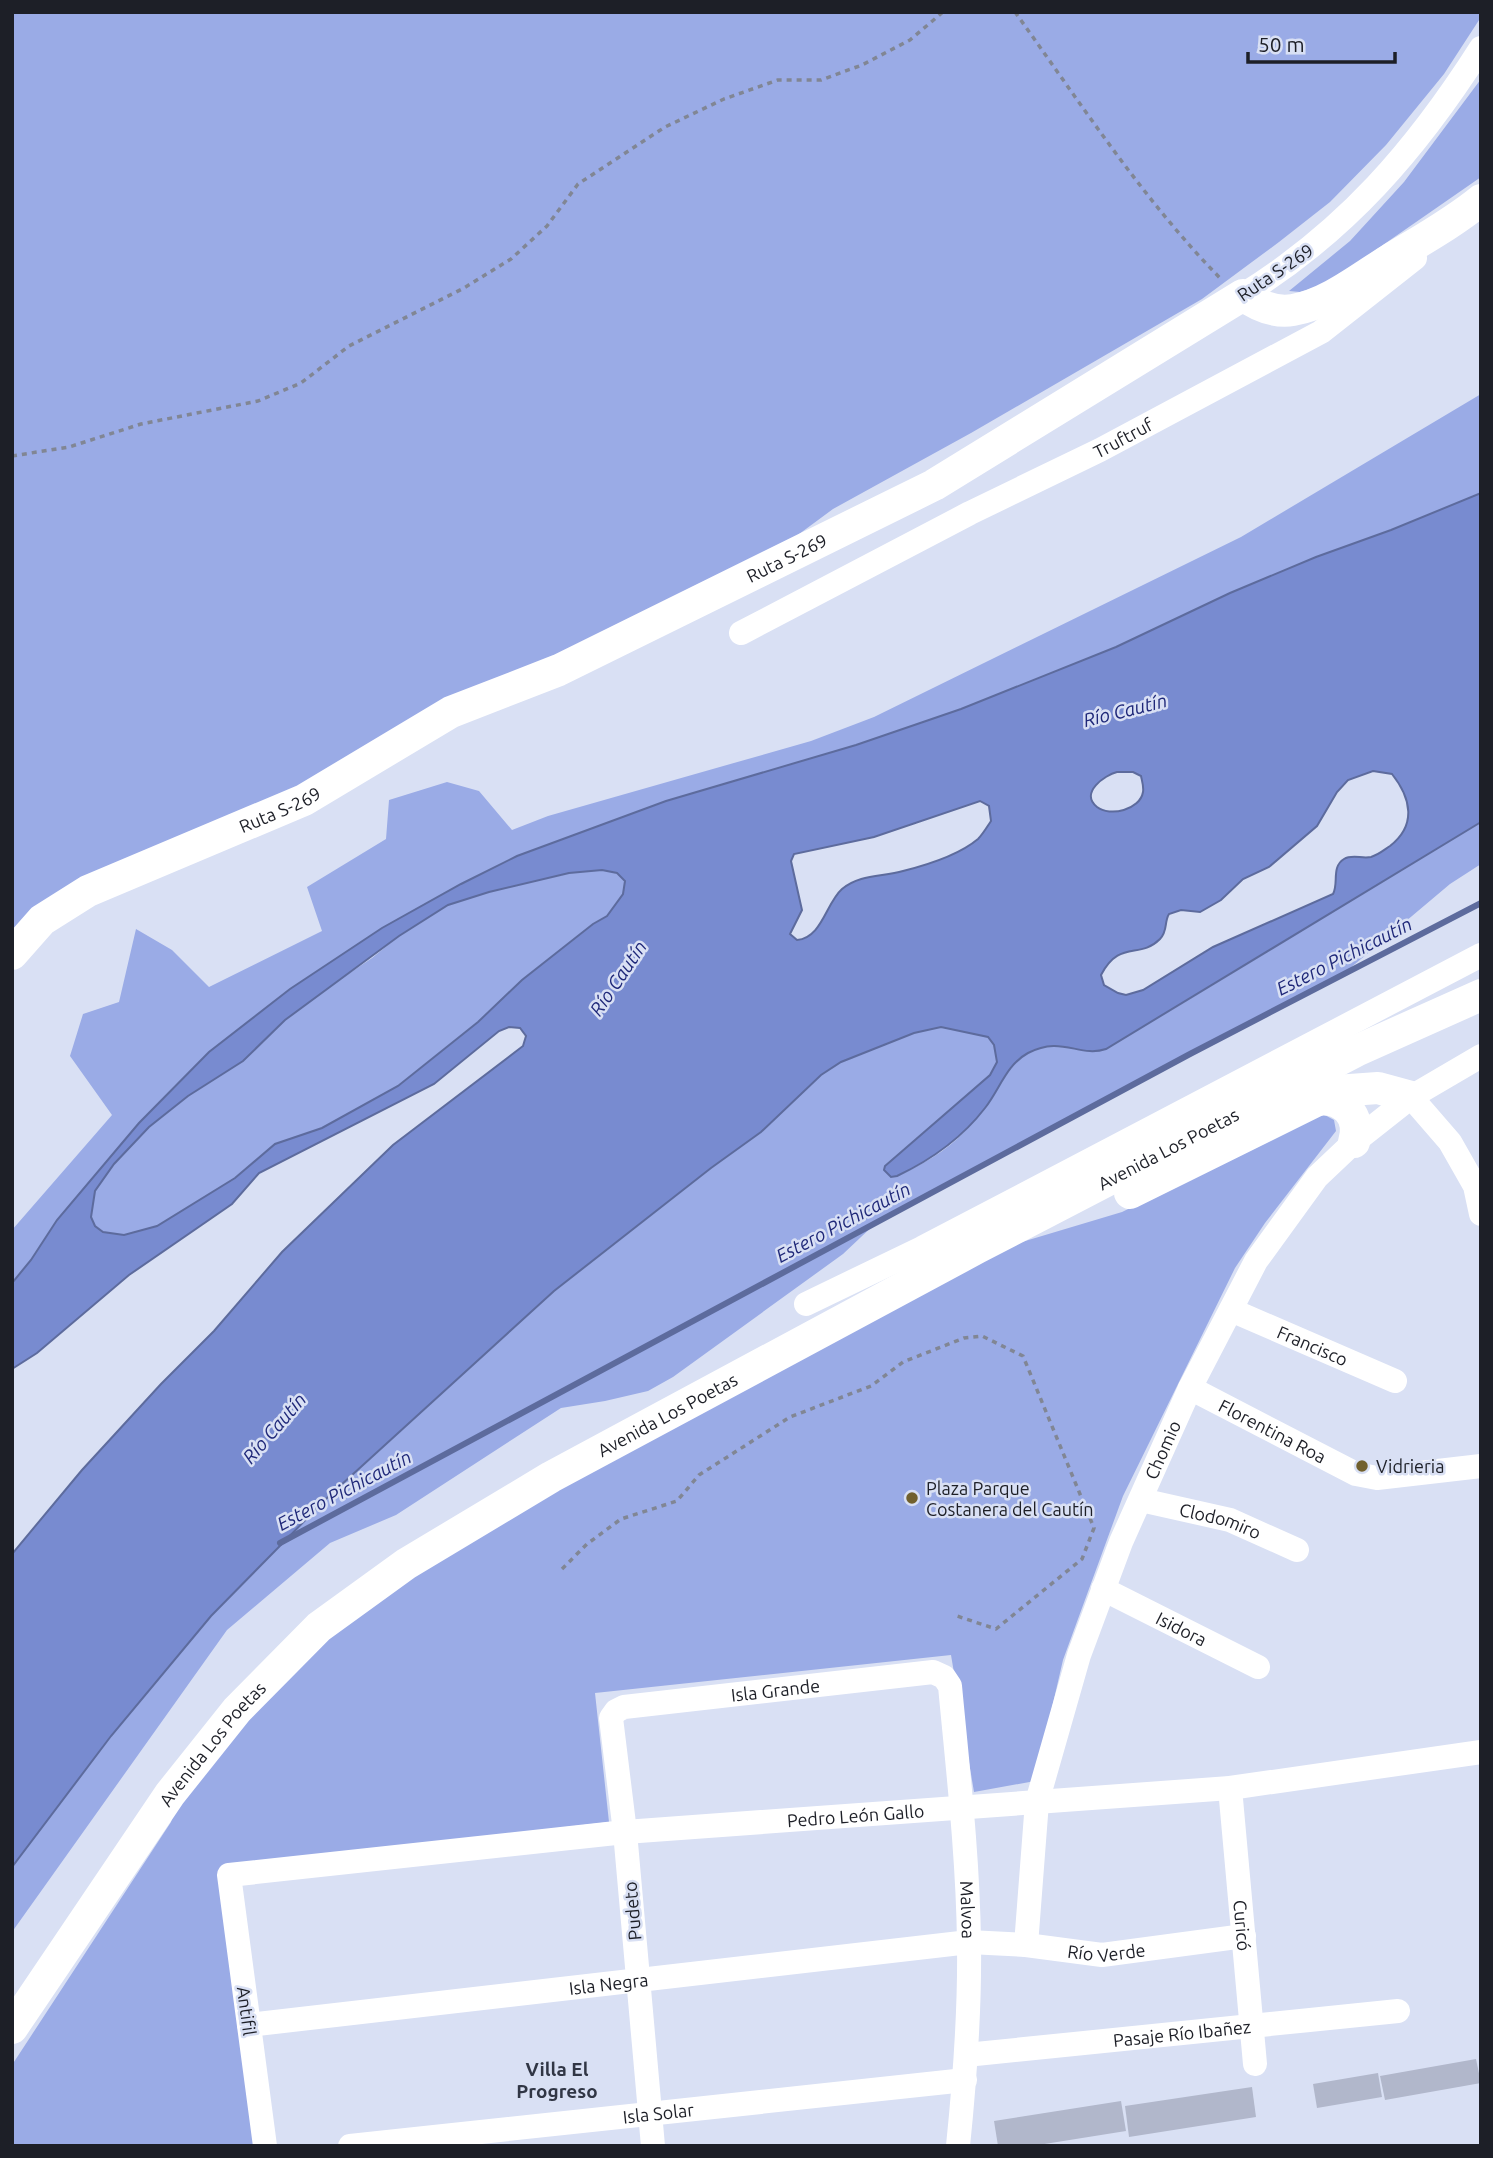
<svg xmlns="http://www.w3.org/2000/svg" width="1493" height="2158" font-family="Ubuntu,sans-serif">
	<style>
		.green { fill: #9aabe6 }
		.water { fill: #788bd0; stroke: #5d6b9d; stroke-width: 2; fill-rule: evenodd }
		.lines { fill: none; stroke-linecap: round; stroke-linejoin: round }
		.stream { stroke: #5d6b9d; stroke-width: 6 }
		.building { fill: #b1b7cb }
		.path { stroke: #818694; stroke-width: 3.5; stroke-dasharray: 5 5; stroke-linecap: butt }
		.minor { stroke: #fff; stroke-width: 24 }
		.major { stroke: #fff; stroke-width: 32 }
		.poi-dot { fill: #71602e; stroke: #d9e0f4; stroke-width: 2.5 }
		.labels { text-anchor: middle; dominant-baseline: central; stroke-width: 5; stroke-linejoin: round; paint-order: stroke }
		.street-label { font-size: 18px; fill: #1d1f27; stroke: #d9e0f4 }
		.poi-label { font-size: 18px; fill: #1d1f27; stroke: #d9e0f4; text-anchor: start }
		.water-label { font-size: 19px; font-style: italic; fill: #1f2879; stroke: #d9e0f4 }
		.neighbourhood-label { font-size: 19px; font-weight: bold; fill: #313645; stroke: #d9e0f4 }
	</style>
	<rect width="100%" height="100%" fill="#d9e0f4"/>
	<g class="green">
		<polygon points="12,12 1481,12 1481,17 1444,74 1386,145 1330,202 1279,242 1202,299 971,433 833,509 772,554 291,791 27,934 12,976"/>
		<polygon points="1481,79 1481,177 1344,272 1316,287 1300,292 1289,291 1350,241 1404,182"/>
		<polygon points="1481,394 1481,493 1391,530 1316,557 1230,593 1116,647 961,709 856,745 666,801 517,856 290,989 209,1052 139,1123 57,1220 31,1260 12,1283 12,1230 112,1115 70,1056 83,1014 119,1002 136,929 172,950 209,987 322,931 307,887 386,839 389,800 447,782 479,791 512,830 548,816 811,741 874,717 1241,537"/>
		<path d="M1481,822V864L1450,884L1342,975L1190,1054L878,1221L843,1254L673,1377L648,1391L605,1401L561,1408L396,1515L330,1543L227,1630L12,1932V1867L111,1736L211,1616L329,1496L554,1291L711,1168L761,1132L821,1075L841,1062L914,1033L941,1027L988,1037L994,1045L997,1062L990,1075L885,1166L897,1176C919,1166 947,1151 964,1132C970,1126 975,1117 980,1110C1018,1057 1025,1034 1096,1052L1173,1009Z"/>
		<path d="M584,870C600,870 616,868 625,881L623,894L607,916L593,924L522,980L478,1022L398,1086L322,1128L275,1144L235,1178L157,1226L124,1235L103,1232L95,1226L91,1217L95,1191L114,1164L149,1127L188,1096L243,1061L285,1020L320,993L372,958L399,936L448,905L489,892Z"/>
		<polygon points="1323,1114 1334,1120 1336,1131 1265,1223 1235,1268 1123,1496 1063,1660 1035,1781 974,1792 951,1655 595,1693 609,1822 224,1867 259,2146 12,2146 12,2065 171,1822 177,1798 245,1717 333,1630 522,1499 1012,1245 1122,1212"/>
	</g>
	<path class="water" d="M1481,493V822L1106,1049C1079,1058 1062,1035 1028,1053C1006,1065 1000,1089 985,1108C962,1138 931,1160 897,1176L891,1177L884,1170L885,1166L990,1075L997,1062L994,1045L988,1037L941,1027L914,1033L841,1062L821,1075L761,1132L711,1168L554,1291L329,1496L211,1616L111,1736L12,1867V1554L82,1470L161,1384L214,1331L282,1252L393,1145L523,1046L526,1036L520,1028L509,1027L499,1031L434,1084L259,1173L232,1204L129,1275L37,1353L12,1369V1283L31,1260L57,1220L139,1123L209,1052L290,989L382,928L461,884L517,856L666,801L856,745L961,709L1116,647L1230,593L1316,557L1391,530ZM1373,771L1392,774C1411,798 1417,825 1390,846C1384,850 1378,855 1371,857C1362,859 1352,854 1344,859C1331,867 1339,883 1333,894L1213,947L1143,990L1126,995L1118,993L1104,985L1101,975C1120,939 1139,960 1160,939C1168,931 1164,922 1169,914L1181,910L1200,912L1221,900L1243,879L1269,867L1317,826L1337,792L1348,780ZM1117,772H1133L1141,776C1142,781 1144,787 1143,792C1140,810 1110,817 1097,807C1079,793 1105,775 1117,772ZM980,801L989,806L991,821C987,827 983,834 978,839C959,855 927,865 903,871C882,877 860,874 842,889C826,903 822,938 797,940L790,934L802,910L791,861L794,854L874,837ZM602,870L617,873L625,881L623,894L607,916L593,924L522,980L478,1022L398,1086L322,1128L275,1144L235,1178L157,1226L124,1235L103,1232L95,1226L91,1217L95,1191L114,1164L149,1127L188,1096L243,1061L285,1020L399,936L448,905L489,892L569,873Z"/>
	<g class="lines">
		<polyline class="stream" points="280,1543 1190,1054 1481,903"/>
	</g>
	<g class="building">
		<polygon points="1476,2059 1481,2083 1385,2100 1380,2076"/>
		<polygon points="1378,2073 1382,2097 1317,2108 1313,2084"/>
		<polygon points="1252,2087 1256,2117 1129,2137 1125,2106"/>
		<polygon points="1121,2101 1126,2131 1032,2146 998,2146 994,2121"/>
	</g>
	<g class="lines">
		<g class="path">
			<path d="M1015,12C1079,101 1144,201 1221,279"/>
			<polyline points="12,456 69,447 141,424 258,401 301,383 349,346 464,288 511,259 547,226 578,184 665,127 724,99 778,80 821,80 862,65 910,40 943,12"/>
			<polyline points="562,1569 587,1544 621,1519 677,1501 699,1475 790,1417 871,1386 903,1362 964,1338 982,1336 1023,1356 1094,1528 1082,1559 996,1629 954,1615"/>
		</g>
		<g class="minor">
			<path d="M1243,295C1346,231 1416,150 1481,48"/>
			<path id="s1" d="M741,633L970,513L1100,450L1321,332L1415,258"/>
			<polyline points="1411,1097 1450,1142 1475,1186 1481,1214"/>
			<polyline points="806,1304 922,1248 1481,955"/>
			<path id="s2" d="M1231,1310L1395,1381"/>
			<path id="s3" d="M1190,1388L1356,1474L1377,1478L1481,1466"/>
			<path id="s4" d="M1141,1500L1230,1520L1297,1550"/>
			<path id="s5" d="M1103,1589L1258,1667"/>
			<path id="s6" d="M1230,1788L1255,2064"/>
			<path id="s7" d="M1026,1945L1037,1802L1079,1655L1121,1542L1190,1388L1256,1261L1317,1177L1354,1142L1411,1097L1481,1056"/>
			<path id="s8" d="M249,2025L969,1942L1026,1945L1102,1955L1244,1936"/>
			<path id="s9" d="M966,2055L1398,2011"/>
			<path id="s10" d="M265,2146L229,1875L625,1832L1230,1788L1481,1752"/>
			<path id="s11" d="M350,2146L965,2080"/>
			<path id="s12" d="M653,2146L625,1832L611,1718L616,1711L624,1707L933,1672L944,1677L950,1686C958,1771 968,1857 969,1943C970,2011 965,2078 958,2146"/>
		</g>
		<g class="major">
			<path id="s13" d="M12,954L42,920L88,891L304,800L451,712L559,670L934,485L1243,295C1258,306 1274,313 1293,310C1328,304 1360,278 1389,260C1420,241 1453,223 1481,200"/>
			<path d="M1316,1100C1343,1096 1362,1116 1354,1142"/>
			<polyline points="1130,1193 1336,1091 1378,1088 1411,1097"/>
			<path id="s14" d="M12,2028L170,1794L237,1710L319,1627L406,1564L551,1477L977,1248L1356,1051L1481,995"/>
		</g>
	</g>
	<g class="poi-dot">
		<circle cx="1362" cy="1466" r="7"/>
		<circle cx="912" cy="1498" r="7"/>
	</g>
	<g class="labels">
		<g class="street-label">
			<text transform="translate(1275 272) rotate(-34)">Ruta S-269</text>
			<text stroke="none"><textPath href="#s1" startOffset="429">Truftruf</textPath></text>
			<text stroke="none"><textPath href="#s13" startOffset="875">Ruta S-269</textPath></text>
			<text stroke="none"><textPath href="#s13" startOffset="308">Ruta S-269</textPath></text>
			<text stroke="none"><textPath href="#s14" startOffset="1482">Avenida Los Poetas</textPath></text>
			<text stroke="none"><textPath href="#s2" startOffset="89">Francisco</textPath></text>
			<text stroke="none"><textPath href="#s14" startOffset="915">Avenida Los Poetas</textPath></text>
			<text stroke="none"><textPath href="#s3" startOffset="93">Florentina Roa</textPath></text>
			<text stroke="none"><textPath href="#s7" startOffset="518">Chomio</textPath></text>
			<text stroke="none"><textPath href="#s4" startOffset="82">Clodomiro</textPath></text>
			<text stroke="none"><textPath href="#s5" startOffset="88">Isidora</textPath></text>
			<text stroke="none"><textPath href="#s12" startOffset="600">Isla Grande</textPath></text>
			<text stroke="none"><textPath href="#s14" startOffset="348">Avenida Los Poetas</textPath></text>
			<text stroke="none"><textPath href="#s10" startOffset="903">Pedro León Gallo</textPath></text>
			<text stroke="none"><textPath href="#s12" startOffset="1006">Malvoa</textPath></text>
			<text transform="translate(632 1911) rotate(-95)">Pudeto</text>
			<text stroke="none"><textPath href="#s6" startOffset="138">Curicó</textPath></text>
			<text stroke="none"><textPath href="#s8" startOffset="863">Río Verde</textPath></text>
			<text stroke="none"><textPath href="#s8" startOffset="362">Isla Negra</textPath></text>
			<text transform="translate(247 2011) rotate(82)">Antifil</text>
			<text stroke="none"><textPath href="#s9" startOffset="217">Pasaje Río Ibañez</textPath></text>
			<text stroke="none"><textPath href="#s11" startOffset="310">Isla Solar</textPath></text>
		</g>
		<g class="poi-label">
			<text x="1376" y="1466">Vidrieria</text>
			<text x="926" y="1488">Plaza Parque<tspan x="926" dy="21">Costanera del Cautín</tspan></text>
		</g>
		<g class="water-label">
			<text transform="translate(1125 710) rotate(-14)">Río Cautín</text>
			<text transform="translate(1344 956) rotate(-27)">Estero Pichicautín</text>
			<text transform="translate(618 978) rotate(-56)">Río Cautín</text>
			<text transform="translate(843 1222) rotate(-28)">Estero Pichicautín</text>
			<text transform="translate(274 1428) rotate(-49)">Río Cautín</text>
			<text transform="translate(344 1490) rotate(-28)">Estero Pichicautín</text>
		</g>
		<g class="neighbourhood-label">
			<text x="557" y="2069">Villa El<tspan x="557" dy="22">Progreso</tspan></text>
		</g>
	</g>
	<rect width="1493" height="2158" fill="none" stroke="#1d1f27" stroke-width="28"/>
	<path d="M1248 52v10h147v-10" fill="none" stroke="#1d1f27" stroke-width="3.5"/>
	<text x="1258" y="52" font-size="21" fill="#1d1f27" stroke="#d9e0f4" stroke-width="5" paint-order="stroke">50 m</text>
</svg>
